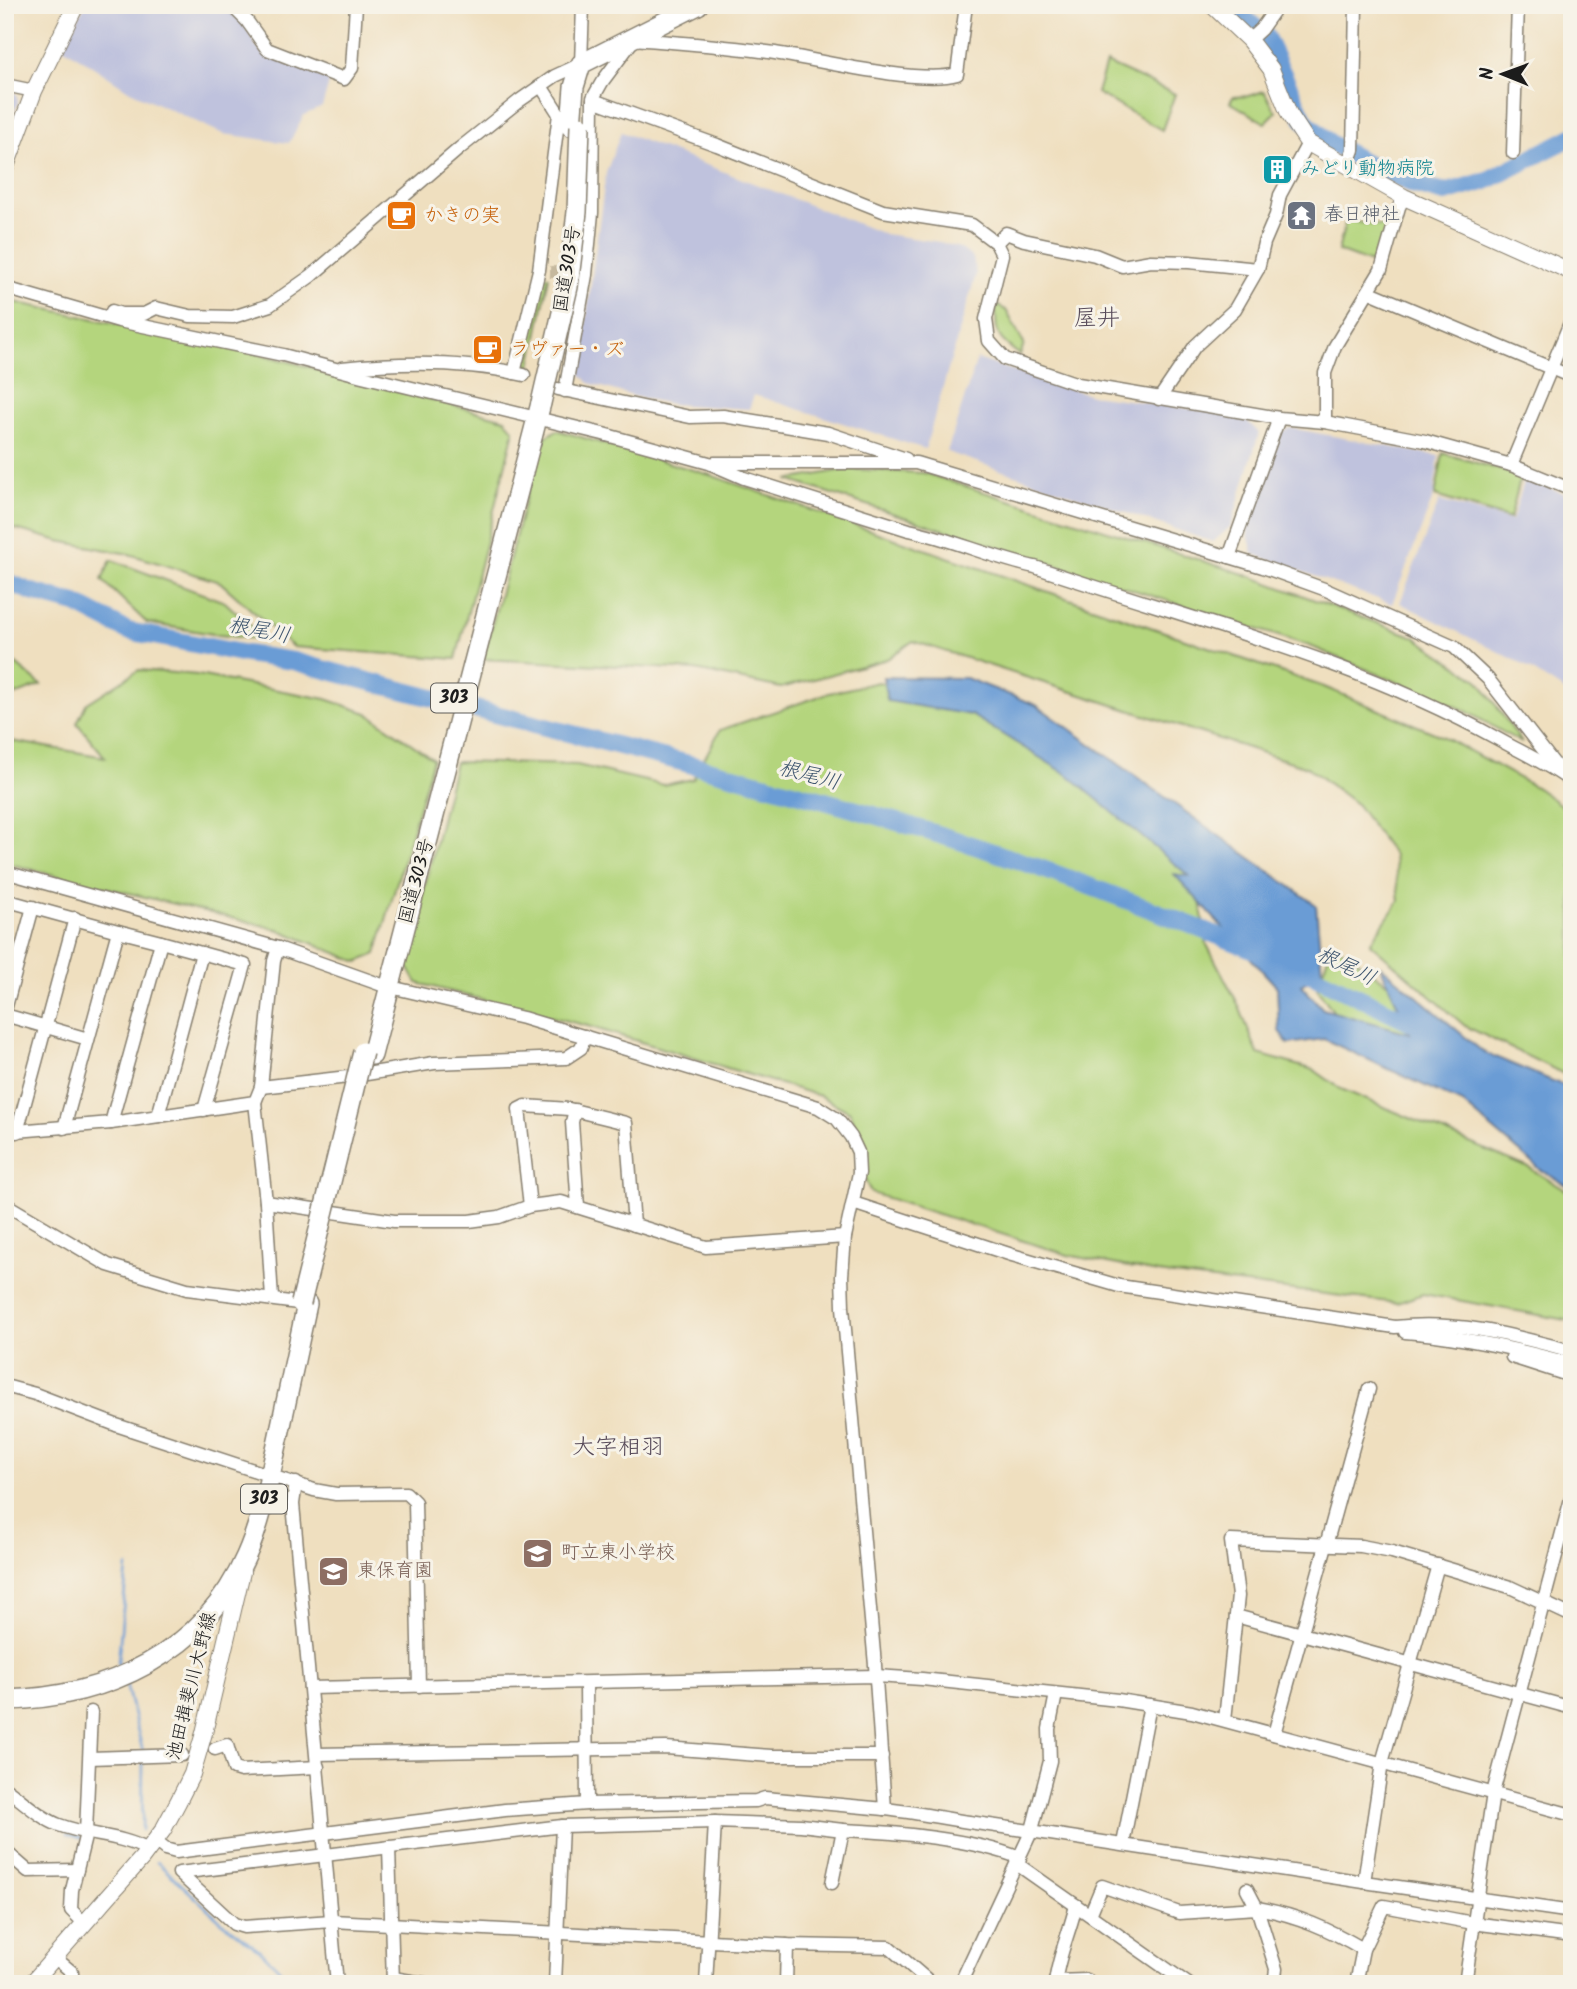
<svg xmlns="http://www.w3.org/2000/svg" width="1577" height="1989" font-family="Kalam,'Klee One',sans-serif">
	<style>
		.industrial { fill: #bfc2dd }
		.green { fill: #b4d57d; stroke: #68784c; stroke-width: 2 }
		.water { fill: #6a9cd5; stroke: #435c78; stroke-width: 2 }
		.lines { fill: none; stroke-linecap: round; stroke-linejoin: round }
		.stream { stroke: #6a9cd5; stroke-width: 2.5 }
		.river { stroke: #6a9cd5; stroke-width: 18 }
		.minor-tunnel { stroke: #c5b89e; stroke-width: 12; stroke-dasharray: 12 6; stroke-linecap: butt }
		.minor-casing { stroke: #867e6e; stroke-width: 15 }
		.major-casing { stroke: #867e6e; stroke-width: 18 }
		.highway-casing { stroke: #867e6e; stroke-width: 22 }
		.minor { stroke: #fff; stroke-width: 12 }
		.major { stroke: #fff; stroke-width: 16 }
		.highway { stroke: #fff; stroke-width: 19 }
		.highway-bridge-casing { stroke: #867e6e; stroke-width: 22; stroke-linecap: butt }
		.highway-bridge { stroke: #fff; stroke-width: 19 }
		.labels { text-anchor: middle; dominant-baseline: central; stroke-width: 6; stroke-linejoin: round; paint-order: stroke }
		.shield { fill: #f7f3e8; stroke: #5e5c59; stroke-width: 2 }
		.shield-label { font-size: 18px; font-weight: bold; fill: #1c1c1c }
		.culture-label { font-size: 19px; fill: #0d838f; stroke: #f7f3e8; text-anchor: start }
		.worship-label { font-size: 19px; fill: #5b616d; stroke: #f7f3e8; text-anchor: start }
		.food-label { font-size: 19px; fill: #c56008; stroke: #f7f3e8; text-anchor: start }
		.street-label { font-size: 19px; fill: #1c1c1c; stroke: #f7f3e8 }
		.education-label { font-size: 19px; fill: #785e54; stroke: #f7f3e8; text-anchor: start }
		.water-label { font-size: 21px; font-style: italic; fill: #3f566f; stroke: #f7f3e8 }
		.quarter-label { font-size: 23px; fill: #584b5a; stroke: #f7f3e8 }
	</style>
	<rect width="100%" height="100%" fill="#f7f3e8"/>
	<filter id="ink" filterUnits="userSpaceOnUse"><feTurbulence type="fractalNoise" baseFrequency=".0143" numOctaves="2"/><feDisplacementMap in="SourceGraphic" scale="14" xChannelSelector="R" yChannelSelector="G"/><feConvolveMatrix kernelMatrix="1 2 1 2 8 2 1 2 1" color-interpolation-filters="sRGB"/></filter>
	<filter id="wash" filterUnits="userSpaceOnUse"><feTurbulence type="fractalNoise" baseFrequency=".00686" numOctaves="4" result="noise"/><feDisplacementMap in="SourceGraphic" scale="28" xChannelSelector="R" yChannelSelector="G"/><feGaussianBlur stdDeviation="1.57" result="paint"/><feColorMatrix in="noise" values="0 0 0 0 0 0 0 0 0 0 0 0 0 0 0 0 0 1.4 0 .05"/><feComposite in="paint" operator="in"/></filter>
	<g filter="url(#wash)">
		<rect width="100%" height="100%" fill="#efdfbf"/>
		<g class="industrial">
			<polygon points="85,5 226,5 244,22 256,46 264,53 330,79 322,107 304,115 289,143 223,134 130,91 63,47"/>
			<polygon points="5,90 16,93 18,102 5,136"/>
			<polygon points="621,132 884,234 939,242 960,248 973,258 976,274 925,449 754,395 749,409 672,404 636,397 589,383 579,372 606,173"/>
			<polygon points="977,359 1091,395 1243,416 1259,433 1231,526 1213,542 947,452"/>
			<polygon points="1290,428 1439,456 1433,498 1392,604 1253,554 1247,529 1279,433"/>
			<polygon points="1525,479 1572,496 1572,696 1519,662 1400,603 1439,501 1512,521"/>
		</g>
		<g class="green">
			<polygon points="1106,63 1175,94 1162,130 1097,93"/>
			<polygon points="1264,91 1276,112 1265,123 1230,102 1233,97 1249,96"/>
			<polygon points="1346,220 1392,228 1379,266 1338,251"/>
			<polygon points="542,275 549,276 531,366 523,364"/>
			<polygon points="5,300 268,356 505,419 514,431 456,659 293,647 220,582 129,554 59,541 5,526"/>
			<path d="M996,305L1006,310L1024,344L1020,355C995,336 996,336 996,305Z"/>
			<polygon points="557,430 710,475 1324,687 1444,737 1537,788 1572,813 1572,1078 1465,1026 1370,943 1399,901 1394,856 1357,805 1307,767 913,641 887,659 781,688 696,670 483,659 541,440"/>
			<polygon points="1443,453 1521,476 1510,519 1435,496"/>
			<polygon points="848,469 924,473 1247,575 1415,637 1479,681 1522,743 1462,709 1310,646 788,480"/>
			<polygon points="111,560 225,602 266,640 219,635 147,623 102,580"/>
			<polygon points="5,661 16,664 41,685 5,699"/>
			<polygon points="139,670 198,675 326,699 367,713 433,759 376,954 358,962 277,929 5,863 5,740 105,757 77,723 86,704"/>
			<polygon points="878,682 993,714 1193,857 1207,945 1238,1004 1258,1054 1314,1070 1341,1089 1529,1168 1572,1194 1572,1321 1423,1294 1397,1303 1158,1273 1068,1255 871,1193 865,1180 865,1149 850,1112 820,1096 588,1026 417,983 406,964 455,762 577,765 663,785 693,779 720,730 829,693"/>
			<polygon points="1333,942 1433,1018 1491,1097 1359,1048 1317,988"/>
		</g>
		<polygon class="water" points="883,677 966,678 1036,705 1316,905 1322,973 1301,985 1323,1009 1410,1033 1380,965 1483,1052 1572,1089 1572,1188 1542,1171 1462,1103 1324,1039 1288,1044 1279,1031 1277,987 1174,874 1189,876 1068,775 971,715 887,701"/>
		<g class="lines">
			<g class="stream">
				<polyline points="120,1668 118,1662 127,1567"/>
				<polyline points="126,1684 143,1752"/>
				<polyline points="142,1830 143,1762"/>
				<polyline points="67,1834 81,1838"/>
				<polyline points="157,1862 222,1922 262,1952 293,1984"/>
			</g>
			<g class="river">
				<polyline points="1228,5 1265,35 1305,121 1331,144 1376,168 1415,185 1445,193 1486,181 1572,137"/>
				<path d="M5,581L32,592L76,604L128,631L246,654L293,661C508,720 727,769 940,835C1048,868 1152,910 1257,951"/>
				<polyline points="1296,967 1425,1029"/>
			</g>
		</g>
	</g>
	<g filter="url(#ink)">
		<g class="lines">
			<polyline class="minor-tunnel" points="550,272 574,273"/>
			<defs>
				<g id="minor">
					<polyline points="231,5 247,21 267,49 344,79 352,68 356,5"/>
					<polyline points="1249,40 1261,29 1278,5"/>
					<polyline points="5,85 34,91"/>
					<polyline points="593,100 717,145 883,211 972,225 996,243 1002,255 986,319 989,341 1005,359 1078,384 1279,418 1325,422 1425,441 1511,465 1572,490"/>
					<polyline points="1513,153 1518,5"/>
					<polyline points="1347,165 1353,150 1356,5"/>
					<polyline points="996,243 1006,233 1024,240 1095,255 1122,266 1151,261 1189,262 1258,269"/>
					<path d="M5,288L119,321L283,355L362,376L603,434L709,463L744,478L909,530C952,539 992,558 1035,567C1191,620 1352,658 1498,739C1523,753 1550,765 1572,782"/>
					<polyline points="1370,292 1572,377"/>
					<polyline points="112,311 121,314 144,314 156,308 190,316 233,317 270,305 311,276 460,148 519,101 555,76 581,64 583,5"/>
					<path d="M342,368C401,362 466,361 524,375"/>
					<polyline points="514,373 539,270 559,114 541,86"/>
					<polyline points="558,389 690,417 723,416 828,433 906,459"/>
					<path d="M565,391L586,275L592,213L593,98L602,82L634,39C681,43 728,46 775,53C817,60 920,85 957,74L966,5"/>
					<polyline points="1159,399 1195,346 1235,309 1258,269 1264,243 1276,215 1280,195 1308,143"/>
					<polyline points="1325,422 1325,373 1335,346 1381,270 1399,207 1404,197"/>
					<polyline points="714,463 916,463 1263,567 1324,589 1454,647 1488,679 1559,770"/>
					<polyline points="1511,465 1572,318"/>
					<polyline points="1229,557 1279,418"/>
					<path d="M5,872L278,948L382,985L523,1018L818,1107L837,1119L851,1137L858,1152L859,1173L845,1237L842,1276L843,1307L875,1665L885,1809C914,1812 941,1818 969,1822C1101,1841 1233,1862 1364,1882"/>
					<polyline points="5,900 118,931"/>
					<polyline points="5,1010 33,907"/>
					<polyline points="5,1015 88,1039"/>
					<polyline points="261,1087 348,1077 434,1063 566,1058 581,1048 585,1036"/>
					<polyline points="255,1102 266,1202 272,1299"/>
					<polyline points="575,1110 572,1122 578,1207"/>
					<polyline points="158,1116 202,953"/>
					<polyline points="111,1123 161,942 245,965 204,1110"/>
					<polyline points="64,1128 118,931 161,942"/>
					<polyline points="5,1132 111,1123 255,1102 261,1087 274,961 278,948"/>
					<polyline points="17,1132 75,918"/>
					<polyline points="266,1202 394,1221 469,1221 499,1217 530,1206 561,1202 706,1247 845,1237"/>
					<path d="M853,1203L1012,1255L1119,1286L1395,1327C1458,1320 1511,1335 1572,1351"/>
					<polyline points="5,1204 108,1265 187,1289 306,1304"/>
					<polyline points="530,1206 519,1109 525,1106 569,1109 626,1123 634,1225"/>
					<path d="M1405,1332C1461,1336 1517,1349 1572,1364"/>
					<polyline points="1512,1357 1568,1375 1572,1380"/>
					<polyline points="5,1386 35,1394 116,1425 314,1490 336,1494 406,1493 415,1502 419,1686"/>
					<polyline points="296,1483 293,1504 337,1984"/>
					<polyline points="1438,1565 1382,1763 1364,1882 1572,1912"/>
					<polyline points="1236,1616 1572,1708"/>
					<polyline points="586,1683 587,1804 756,1801 765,1798 885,1809"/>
					<polyline points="310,1688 824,1677 876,1676 922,1679 1118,1700 1192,1712 1572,1815"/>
					<polyline points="1225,1720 1238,1596 1231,1541 1361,1546 1392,1552 1510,1587 1572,1616"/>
					<polyline points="1274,1734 1369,1389"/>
					<polyline points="215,1749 227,1745 234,1769 241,1771 318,1767"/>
					<polyline points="317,1754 666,1748 771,1756 882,1756"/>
					<polyline points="90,1758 182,1755"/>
					<path d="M5,1788C22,1800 40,1818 59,1825C88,1836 121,1835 148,1850"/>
					<polyline points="715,1822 562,1826 179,1873 234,1924 244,1927 332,1921 787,1945 889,1947 932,1984"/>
					<polyline points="155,1841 165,1849 176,1852 505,1810 587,1804"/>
					<polyline points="1123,1844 1150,1705"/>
					<polyline points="389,1847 393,1984"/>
					<polyline points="5,1851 28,1871 77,1870"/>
					<polyline points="1017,1864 1188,1984"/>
					<path d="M832,1883L843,1830C894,1832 973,1839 1020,1858"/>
					<polyline points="1090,1915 1102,1886 1179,1913 1257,1908 1247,1889"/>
					<polyline points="84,1923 71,1910 72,1890 86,1833 91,1712"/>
					<polyline points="54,1957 72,1972 72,1984"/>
					<polyline points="393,1978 429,1984"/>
					<polyline points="1055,1981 1086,1980 1093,1984"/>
					<polyline points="555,1984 562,1826"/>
					<polyline points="706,1984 715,1822 801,1825 843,1830"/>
					<polyline points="786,1984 787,1945"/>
					<polyline points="960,1984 1032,1830 1050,1761 1049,1729 1056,1694"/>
					<path d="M1055,1984C1058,1956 1070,1932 1076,1905"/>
					<path d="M1274,1984L1276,1969L1257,1908C1297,1915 1329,1929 1363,1949"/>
					<polyline points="1356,1984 1363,1949 1384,1906 1473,1923 1572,1936"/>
					<polyline points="1465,1984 1493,1793 1572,1495"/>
				</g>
				<g id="major">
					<polyline points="1212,5 1249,40 1271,69 1289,114 1308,143 1404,197 1572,272"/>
					<polyline points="5,169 34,91 76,5"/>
					<polyline points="31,1984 142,1858 163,1830 178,1802 192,1774 204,1733 242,1572"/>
				</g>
				<g id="highway">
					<polyline points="571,126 574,87 581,64 698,5"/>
					<polyline points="372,1055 541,403"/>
					<path d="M5,1700C106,1698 204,1653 246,1556C261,1523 268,1484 276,1449C286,1401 297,1352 307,1304"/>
				</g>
			</defs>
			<use href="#minor" class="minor-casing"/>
			<use href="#major" class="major-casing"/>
			<use href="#highway" class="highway-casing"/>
			<use href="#minor" class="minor"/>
			<use href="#major" class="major"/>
			<use href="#highway" class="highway"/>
			<defs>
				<g id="highway-bridge">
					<polyline points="541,403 568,287 577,212 580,126"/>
					<polyline points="301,1303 363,1052"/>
				</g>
			</defs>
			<use href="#highway-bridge" class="highway-bridge-casing"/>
			<use href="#highway-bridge" class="highway-bridge"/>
		</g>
	</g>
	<defs>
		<symbol id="building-square" viewBox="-11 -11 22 22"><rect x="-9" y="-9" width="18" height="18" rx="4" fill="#0f9aa8" stroke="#f7f3e8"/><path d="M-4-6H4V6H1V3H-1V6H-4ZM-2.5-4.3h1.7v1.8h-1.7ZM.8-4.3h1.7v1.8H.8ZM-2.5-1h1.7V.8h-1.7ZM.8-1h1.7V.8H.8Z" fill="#fff"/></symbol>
		<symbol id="temple-square" viewBox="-11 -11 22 22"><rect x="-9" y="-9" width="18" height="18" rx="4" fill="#6b7280" stroke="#f7f3e8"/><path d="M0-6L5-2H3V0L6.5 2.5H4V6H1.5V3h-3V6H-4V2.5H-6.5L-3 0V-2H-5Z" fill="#fff"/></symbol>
		<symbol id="cafe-square" viewBox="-11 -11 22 22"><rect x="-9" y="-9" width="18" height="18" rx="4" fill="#e8710a" stroke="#f7f3e8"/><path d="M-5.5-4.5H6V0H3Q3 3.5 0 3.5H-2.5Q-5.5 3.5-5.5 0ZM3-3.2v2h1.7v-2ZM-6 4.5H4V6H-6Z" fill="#fff"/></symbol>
		<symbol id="school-square" viewBox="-11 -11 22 22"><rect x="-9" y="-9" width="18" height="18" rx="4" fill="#8d6e63" stroke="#f7f3e8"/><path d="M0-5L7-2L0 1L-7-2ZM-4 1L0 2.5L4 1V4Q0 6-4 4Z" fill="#fff"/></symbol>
	</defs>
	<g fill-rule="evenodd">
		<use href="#building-square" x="1260" y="152" width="35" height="35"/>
		<use href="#temple-square" x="1284" y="198" width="35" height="35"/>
		<use href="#cafe-square" x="384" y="198" width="35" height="35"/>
		<use href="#cafe-square" x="470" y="332" width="35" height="35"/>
		<use href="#school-square" x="520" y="1536" width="35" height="35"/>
		<use href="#school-square" x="316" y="1554" width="35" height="35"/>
	</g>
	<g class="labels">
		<g class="shield">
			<rect x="431" y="683.5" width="46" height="29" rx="5"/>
			<rect x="241" y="1484.5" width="46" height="29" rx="5"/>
		</g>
		<g class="shield-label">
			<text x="454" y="698">303</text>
			<text x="264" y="1499">303</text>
		</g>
		<g class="culture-label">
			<text x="1301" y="169">みどり動物病院</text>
		</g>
		<g class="worship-label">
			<text x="1324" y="215">春日神社</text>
		</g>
		<g class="food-label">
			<text x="424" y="216">かきの実</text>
			<text x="510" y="350">ラヴァー・ズ</text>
		</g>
		<g class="street-label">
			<text transform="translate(568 269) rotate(-81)">国道303号</text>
			<text transform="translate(417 881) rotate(-75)">国道303号</text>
			<text transform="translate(192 1686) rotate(-76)">池田揖斐川大野線</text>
		</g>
		<g class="education-label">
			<text x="561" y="1553">町立東小学校</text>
			<text x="357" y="1571">東保育園</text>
		</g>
		<g class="water-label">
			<text transform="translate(259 631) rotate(11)">根尾川</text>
			<text transform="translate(809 776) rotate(15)">根尾川</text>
			<text transform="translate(1346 967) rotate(26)">根尾川</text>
		</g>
		<g class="quarter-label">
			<text x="1097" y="319">屋井</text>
			<text x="618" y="1448">大字相羽</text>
		</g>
	</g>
	<rect width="1577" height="1989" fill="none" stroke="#f7f3e8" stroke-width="28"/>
	<g transform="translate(1503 74) rotate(271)" stroke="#f7f3e8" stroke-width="5" paint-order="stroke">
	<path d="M0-5L12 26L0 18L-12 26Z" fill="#1c1c1c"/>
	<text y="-10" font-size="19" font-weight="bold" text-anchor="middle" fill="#1c1c1c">N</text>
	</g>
</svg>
